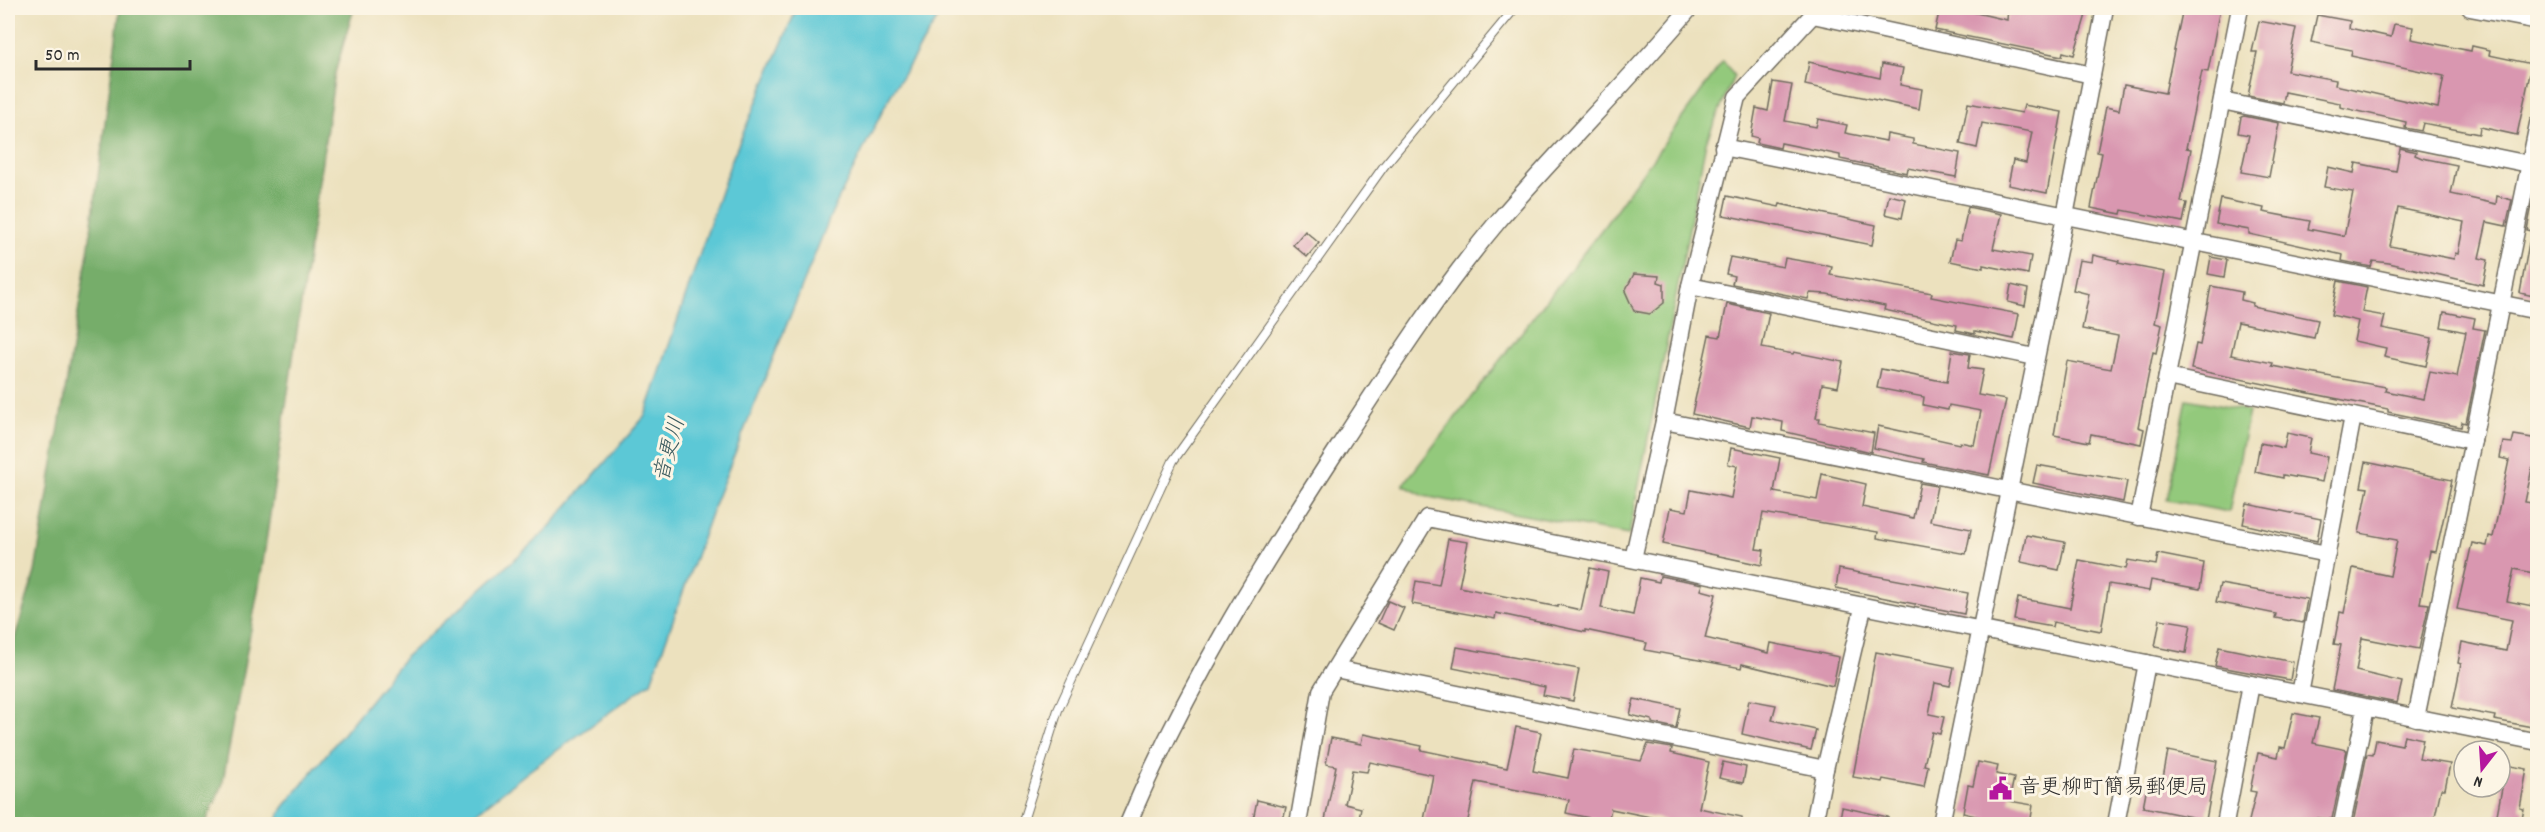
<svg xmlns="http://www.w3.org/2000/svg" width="2545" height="832" font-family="Dekko,'Klee One',sans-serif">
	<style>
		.green { fill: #93c97b; stroke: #5f7a53; stroke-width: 1.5 }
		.forest { fill: #76ad6b; stroke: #506c4b; stroke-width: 1.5 }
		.water { fill: #5cc8d6; stroke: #447a80; stroke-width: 1.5 }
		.building { fill: #d997b0; fill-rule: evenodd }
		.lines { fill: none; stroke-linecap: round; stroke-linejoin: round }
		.lane-casing { stroke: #6f6b5e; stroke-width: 10 }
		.street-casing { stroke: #6f6b5e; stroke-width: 19 }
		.lane { stroke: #fff; stroke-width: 8 }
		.street { stroke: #fff; stroke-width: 16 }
		.labels { text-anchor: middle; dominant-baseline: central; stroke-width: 6; stroke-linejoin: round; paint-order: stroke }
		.poi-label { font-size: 21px; fill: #2b2b2b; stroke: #fcf5e5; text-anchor: start }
		.water-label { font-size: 22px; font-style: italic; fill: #3a5a5e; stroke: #fcf5e5 }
	</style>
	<rect width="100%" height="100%" fill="#fcf5e5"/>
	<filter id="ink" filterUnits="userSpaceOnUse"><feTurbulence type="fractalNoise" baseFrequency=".0167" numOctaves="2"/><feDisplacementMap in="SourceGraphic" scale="12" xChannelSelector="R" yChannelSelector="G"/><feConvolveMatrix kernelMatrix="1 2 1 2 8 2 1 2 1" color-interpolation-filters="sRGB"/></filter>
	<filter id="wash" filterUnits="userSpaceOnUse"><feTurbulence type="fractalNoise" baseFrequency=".008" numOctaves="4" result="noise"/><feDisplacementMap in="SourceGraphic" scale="24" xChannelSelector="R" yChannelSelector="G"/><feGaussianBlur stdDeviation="1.35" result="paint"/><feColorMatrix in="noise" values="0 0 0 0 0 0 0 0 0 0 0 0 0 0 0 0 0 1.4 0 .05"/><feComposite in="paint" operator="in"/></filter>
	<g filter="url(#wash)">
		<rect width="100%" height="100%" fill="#ece1be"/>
		<g class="green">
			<polygon points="1723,61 1734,76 1706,142 1629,535 1424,496 1403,485 1605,225"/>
			<polygon points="2187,399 2249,411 2229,512 2167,500"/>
		</g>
		<polygon class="forest" points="120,8 354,8 335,73 262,569 222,786 205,824 8,824 8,660 35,572 89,246"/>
		<polygon class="water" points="797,8 944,8 889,98 832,212 714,505 651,682 529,771 462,824 275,824 283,808 405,657 545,532 645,416 732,159"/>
		<g id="blocks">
			<g class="building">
				<polygon points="1940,8 1955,8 2007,20 2008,8 2088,8 2074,55 2063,52 2062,56 1935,30"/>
				<polygon points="2183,8 2220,8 2208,72 2202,71 2186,148 2191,149 2181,202 2187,203 2183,222 2122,210 2121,214 2091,208 2102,153 2097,152 2106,107 2119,110 2124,85 2165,93"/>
				<polygon points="2317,15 2350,21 2349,28 2391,37 2394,24 2413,27 2411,39 2471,51 2472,46 2490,50 2489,55 2532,64 2517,135 2480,127 2479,134 2423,123 2421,131 2405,128 2406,122 2340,107 2340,103 2285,92 2283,103 2248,96 2257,52 2252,52 2259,21 2296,28 2287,71 2336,80 2335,85 2438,108 2444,76 2351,56 2352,50 2311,42"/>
				<polygon points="1809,62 1880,78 1882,64 1903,68 1900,85 1922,89 1919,109 1805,85"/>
				<polygon points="1773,82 1792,85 1785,121 1816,127 1818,119 1847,125 1845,133 1886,141 1887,134 1913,139 1913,144 1960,153 1956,177 1908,168 1907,173 1840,159 1840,155 1781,143 1780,148 1757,143 1758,138 1751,136 1756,108 1768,111"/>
				<polygon points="1968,103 2022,113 2024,105 2062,112 2047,193 2008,185 2013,160 2026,163 2032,132 1982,123 1977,148 1960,144"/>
				<polygon points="2244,116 2279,123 2269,177 2241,172 2249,135 2238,133 2241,117"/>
				<path d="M2400,148L2416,152L2415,155L2422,158L2457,165L2451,194L2496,204L2497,196L2512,200L2506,226L2487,222L2479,258L2488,260L2483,285L2389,263L2373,261L2371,267L2342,261L2343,255L2249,234V230L2216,224L2221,199L2264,208L2263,212L2310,221L2308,229L2344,236L2353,192L2324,187L2328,167L2354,173L2356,163L2396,171ZM2398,208L2464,222L2458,254L2455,253L2454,259L2390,246Z"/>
				<polygon points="1889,195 1906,199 1902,218 1885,214"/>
				<polygon points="1727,196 1779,207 1780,204 1876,225 1872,245 1723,215"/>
				<polygon points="2532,205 2538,206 2538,232 2527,230"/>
				<polygon points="1968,207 2001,214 1993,249 2031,256 2028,274 1983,265 1983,268 1950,261 1955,240 1961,241"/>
				<polygon points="1305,231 1319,243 1307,257 1293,245"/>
				<polygon points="2529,243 2538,243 2538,297 2520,293"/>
				<polygon points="2093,255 2119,261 2118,263 2165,272 2155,323 2162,325 2156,353 2153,352 2138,427 2144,429 2141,444 2091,434 2089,442 2054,435 2067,361 2111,369 2118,336 2082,329 2089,294 2073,290 2079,260 2092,262"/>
				<polygon points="1730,257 1783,267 1785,258 1819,264 1832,267 1830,275 1932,293 1931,297 2019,314 2014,339 1975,331 1975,334 1956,330 1957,325 1884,310 1885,306 1827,294 1810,293 1808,299 1732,284 1734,276 1726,274"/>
				<polygon points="2211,257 2227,260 2224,277 2208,274"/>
				<polygon points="1634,274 1659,276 1658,282 1664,284 1664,303 1650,314 1634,311 1625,291"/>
				<polygon points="2338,281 2367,287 2362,312 2385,316 2382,328 2432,338 2426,366 2384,357 2386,348 2354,341 2358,321 2331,315"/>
				<polygon points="2011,285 2028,289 2025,306 2008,302"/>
				<polygon points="2211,286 2242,292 2241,300 2253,303 2252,306 2318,320 2314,338 2238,322 2231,355 2273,363 2272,366 2386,387 2385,391 2424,399 2430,372 2457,377 2466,332 2441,327 2444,312 2475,318 2473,328 2485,330 2466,423 2462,422 2461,427 2421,419 2388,412 2388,409 2373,406 2191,369 2196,344 2200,345"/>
				<polygon points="1727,304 1769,313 1762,348 1793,354 1794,352 1843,362 1838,387 1822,384 1816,418 1820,418 1819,422 1874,433 1871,452 1782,431 1783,422 1752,416 1750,427 1692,414 1709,335 1720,337"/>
				<polygon points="1952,351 1970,354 1968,368 1983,370 1978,395 2006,400 1989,475 1923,462 1924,459 1874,448 1878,426 1959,444 1960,442 1974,445 1981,411 1949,405 1948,410 1923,405 1924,397 1877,388 1881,369 1947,382"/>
				<polygon points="2287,433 2311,438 2308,453 2327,457 2322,482 2283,475 2283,478 2255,472 2260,443 2284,448"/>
				<polygon points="2514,435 2538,439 2538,469 2532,468 2525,502 2538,504 2538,574 2514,569 2507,601 2538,607 2538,728 2494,720 2495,716 2452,708 2461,664 2458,663 2462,642 2506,651 2512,620 2457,609 2472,543 2487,546 2489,536 2493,537 2509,460 2500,458 2503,442 2512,443"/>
				<polygon points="1731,448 1780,458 1774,492 1817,500 1822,474 1866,484 1862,507 1913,518 1920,483 1937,486 1930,521 1971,529 1966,554 1877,538 1878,532 1763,513 1756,549 1764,550 1762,565 1663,544 1670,508 1687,511 1691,490 1731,498 1737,466 1728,464"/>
				<polygon points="2366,462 2452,480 2436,552 2430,551 2420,603 2429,604 2419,649 2362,638 2356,671 2402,682 2397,703 2332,690 2341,645 2334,644 2340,612 2344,613 2353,568 2390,576 2397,540 2359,533 2368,488 2361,487"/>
				<polygon points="2037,465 2127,481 2123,502 2033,483"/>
				<polygon points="2247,504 2321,519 2317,541 2243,524"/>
				<polygon points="2026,535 2065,542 2059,570 2021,562"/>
				<polygon points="1448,539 1468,542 1459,587 1558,607 1558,605 1581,610 1590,568 1608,572 1601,608 1633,615 1640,578 1659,582 1660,576 1703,584 1701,590 1716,594 1705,638 1769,653 1771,643 1839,657 1833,686 1742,664 1741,668 1645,650 1647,643 1585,630 1585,632 1496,613 1495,619 1412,604 1416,581 1439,585"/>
				<polygon points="2158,554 2204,563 2200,589 2151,580 2149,591 2109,584 2101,631 2053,622 2052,627 2014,620 2018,598 2070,608 2079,560 2126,569 2128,560 2156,565"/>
				<polygon points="1839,569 1968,593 1964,614 1836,588"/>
				<polygon points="2220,584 2307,599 2303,623 2275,618 2276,614 2216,602"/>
				<polygon points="1388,601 1404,608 1394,630 1378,623"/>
				<polygon points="2160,619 2191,624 2186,653 2155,647"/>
				<polygon points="1457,647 1579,669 1573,701 1543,695 1545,687 1453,668"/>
				<polygon points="2219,647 2293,662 2290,680 2215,666"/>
				<polygon points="1876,652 1954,667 1950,686 1935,683 1929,714 1944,717 1940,734 1932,732 1924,765 1928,766 1924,787 1883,779 1882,782 1853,777"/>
				<polygon points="1634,699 1680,708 1676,728 1652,723 1652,720 1630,715"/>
				<polygon points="1749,700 1776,705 1772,720 1816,730 1811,750 1742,734"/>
				<polygon points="2293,713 2319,718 2313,743 2347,750 2332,819 2317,818 2316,825 2248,825 2256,792 2250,791 2258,753 2278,757 2280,747 2285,748"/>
				<polygon points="1516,727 1541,732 1533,771 1568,778 1574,749 1641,761 1648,744 1672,748 1671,753 1709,762 1699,808 1742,817 1742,825 1664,825 1665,820 1611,809 1608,822 1566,813 1569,800 1476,782 1467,825 1423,825 1433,775 1370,762 1367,772 1352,770 1345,804 1361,808 1358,825 1324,825 1336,766 1326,764 1331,738 1361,744 1363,734 1422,746 1421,750 1507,768"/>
				<polygon points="2404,735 2423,739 2419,759 2450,764 2445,789 2441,789 2433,825 2353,823 2367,754 2373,755 2376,740 2402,745"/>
				<polygon points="2168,751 2217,761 2206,820 2143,807 2147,786 2161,789"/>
				<polygon points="1723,762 1746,767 1743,783 1719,778"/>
				<polygon points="1978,762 1998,766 1996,774 2014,778 2009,801 2033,805 2030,825 2001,825 1983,821 1984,818 1963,813 1968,785 1973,786"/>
				<polygon points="2500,764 2527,769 2520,808 2524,809 2521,824 2496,820 2502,788 2500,787"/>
				<polygon points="1257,800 1286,807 1282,825 1252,825"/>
				<polygon points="1842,807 1888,817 1887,825 1839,825"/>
			</g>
		</g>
	</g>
	<g filter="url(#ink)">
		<use href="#blocks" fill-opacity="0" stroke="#6f6b5e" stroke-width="1.5"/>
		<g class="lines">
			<defs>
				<polyline id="lane" points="1022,824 1058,710 1173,461 1384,166 1515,8"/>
				<g id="street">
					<polyline points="2470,8 2538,21"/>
					<polyline points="1813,15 2092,75"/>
					<polyline points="2222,101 2529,164"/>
					<polyline points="1723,147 2538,311"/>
					<polyline points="1690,286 2035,357"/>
					<polyline points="2167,377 2473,441"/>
					<polyline points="1664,421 2327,554"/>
					<polyline points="2139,517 2240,8"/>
					<polyline points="1633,559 1664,421 1690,286 1737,97 1819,8"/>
					<polyline points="1335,669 1825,769"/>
					<polyline points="2300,694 2353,416"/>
					<polyline points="2416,718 2538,124"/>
					<path d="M1128,824C1184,690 1261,566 1340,445C1390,368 1440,290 1499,220C1561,148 1629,81 1690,8"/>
					<polyline points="1298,824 1321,691 1427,518 2538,742"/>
					<polyline points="1814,824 1825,769 1863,608"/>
					<polyline points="1941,824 2065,216 2105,8"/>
					<polyline points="2116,824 2147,663"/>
					<polyline points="2225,824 2251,684"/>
					<polyline points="2342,824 2366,708"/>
				</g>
			</defs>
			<use href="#lane" class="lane-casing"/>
			<use href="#street" class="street-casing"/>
			<use href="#lane" class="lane"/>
			<use href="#street" class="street"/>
		</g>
	</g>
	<defs>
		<symbol id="civic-bare" viewBox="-9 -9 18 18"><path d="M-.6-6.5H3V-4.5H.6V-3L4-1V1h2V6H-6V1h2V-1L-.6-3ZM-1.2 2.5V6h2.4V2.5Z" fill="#b5179e" stroke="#fcf5e5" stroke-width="2.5" paint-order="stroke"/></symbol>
	</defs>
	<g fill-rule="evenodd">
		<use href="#civic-bare" x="1984" y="772" width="33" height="33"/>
	</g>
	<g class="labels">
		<g class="poi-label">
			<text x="2019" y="789">音更柳町簡易郵便局</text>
		</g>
		<g class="water-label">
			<text transform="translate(671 450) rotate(-75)">音更川</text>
		</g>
	</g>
	<rect width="2545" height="832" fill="none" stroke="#fcf5e5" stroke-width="30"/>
	<g transform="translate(2482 769) rotate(197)"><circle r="28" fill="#fcf5e5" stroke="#a8a49b" stroke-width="1.5"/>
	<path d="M0-4.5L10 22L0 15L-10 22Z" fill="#b5179e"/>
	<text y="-9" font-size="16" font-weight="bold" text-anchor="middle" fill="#2b2b2b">N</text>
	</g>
	<path d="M36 60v9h154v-9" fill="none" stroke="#2b2b2b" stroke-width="3"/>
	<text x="45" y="60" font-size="18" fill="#2b2b2b" stroke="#fcf5e5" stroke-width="4.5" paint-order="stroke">50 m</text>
</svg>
